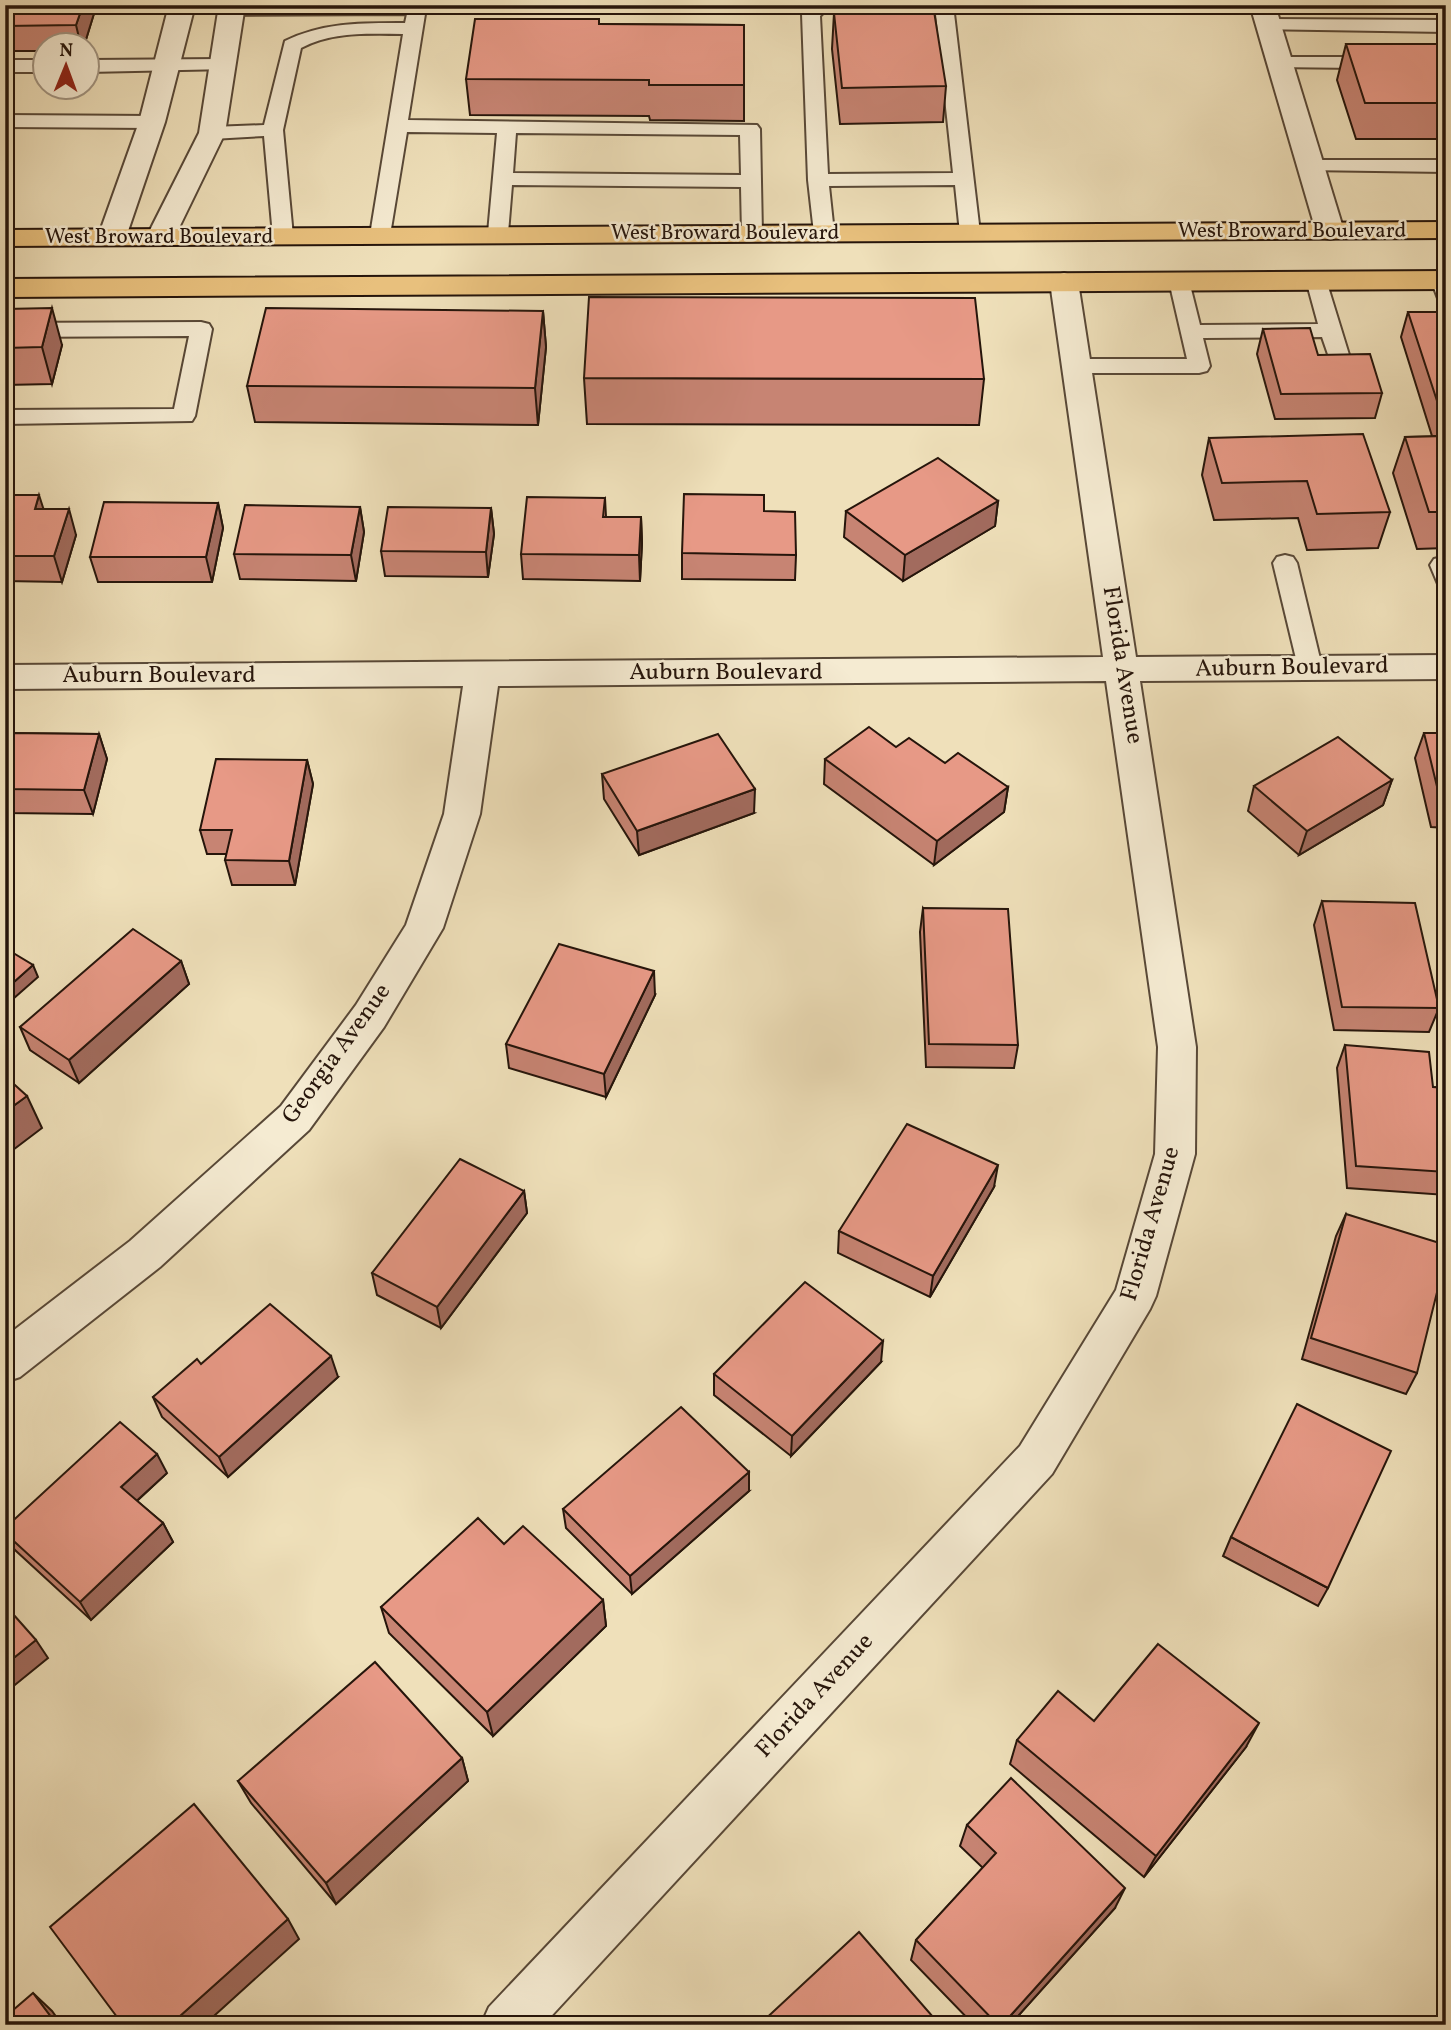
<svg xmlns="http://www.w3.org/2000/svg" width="1451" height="2030" font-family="Vollkorn,serif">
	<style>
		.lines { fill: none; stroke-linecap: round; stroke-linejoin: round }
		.lane-casing { stroke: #584837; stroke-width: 4 }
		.street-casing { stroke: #584837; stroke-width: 4 }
		.primary-casing { stroke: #26150b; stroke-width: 4 }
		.lane { fill: #f5ebd2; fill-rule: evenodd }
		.street { fill: #f5ebd2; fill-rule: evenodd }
		.primary { fill: #e8c07d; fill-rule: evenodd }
		.wall { fill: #c78473; stroke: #26150b; stroke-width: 2 }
		.shaded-wall { fill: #a26b5e; stroke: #26150b; stroke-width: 2 }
		.building { fill: #e79986; stroke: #26150b; stroke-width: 2 }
		.labels { text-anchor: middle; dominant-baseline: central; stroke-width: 5; stroke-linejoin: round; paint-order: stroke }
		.far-street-label { font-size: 21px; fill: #26150b; stroke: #f5ebd2 }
		.street-label { font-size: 24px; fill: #26150b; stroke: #f5ebd2 }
	</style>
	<rect width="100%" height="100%" fill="#efe0ba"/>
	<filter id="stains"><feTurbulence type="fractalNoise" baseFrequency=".00286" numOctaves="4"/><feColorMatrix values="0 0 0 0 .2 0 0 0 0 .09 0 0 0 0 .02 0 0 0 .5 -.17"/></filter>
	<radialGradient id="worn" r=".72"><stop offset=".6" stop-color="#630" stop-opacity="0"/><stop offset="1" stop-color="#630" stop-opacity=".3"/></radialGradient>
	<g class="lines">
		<defs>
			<g id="lane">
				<path d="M231,5H424L426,8L408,120L757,125L760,129L762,234L759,238H745L742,234L741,187L512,185L508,233L505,237H491L488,233L497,133L407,132L390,235L387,239H373L370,235L403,34C368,34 333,31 301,48L283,130L293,236L290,240H276L273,236L264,136L212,139L202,133L212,127L264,125L285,41C324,22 363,23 405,23L407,14L225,15L222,11L225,7ZM516,133L740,135L741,175L513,173Z"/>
				<polygon points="810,5 831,5 820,16 828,174 953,173 935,5 953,5 980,233 977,237 963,237 960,233 955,185 829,186 834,233 831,237 817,237 814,233 808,180 802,14"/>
				<polygon points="1268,19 1446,20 1446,32 1261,29 1259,25"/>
				<polygon points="1279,57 1446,57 1446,69 1272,67 1270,63"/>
				<polygon points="222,59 229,61 231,65 229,69 88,72 88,60"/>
				<rect x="5" y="60" width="41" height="12"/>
				<polygon points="5,115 152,116 162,122 152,128 5,127"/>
				<polygon points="1311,160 1446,160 1446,172 1304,170 1301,166 1304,162"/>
				<polygon points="1316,274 1323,276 1326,280 1350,358 1347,363 1331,363 1322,337 1203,338 1210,366 1207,371 1199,373 1076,373 1068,371 1065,366 1068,361 1076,359 1187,359 1169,281 1172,277 1186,277 1189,281 1200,325 1318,324 1306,280 1309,276"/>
				<polygon points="1441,274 1446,275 1446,303 1439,301 1431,280 1434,276"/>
				<polygon points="201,322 209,324 212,329 195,416 192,421 5,424 5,410 174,409 189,336 5,337 5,323"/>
				<polygon points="1285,555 1293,557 1297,563 1322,667 1319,673 1310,676 1301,673 1298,667 1273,563 1277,557"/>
				<polygon points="1442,557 1446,558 1446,586 1438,584 1430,565 1434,559"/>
			</g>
			<g id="street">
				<polygon points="169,5 195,5 165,122 126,237 122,243 112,245 102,243 98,237 139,122"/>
				<polygon points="219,5 245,5 225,133 175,236 171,242 161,244 151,242 147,236 199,133"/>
				<polygon points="1250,5 1275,5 1344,231 1340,237 1330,239 1320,237 1316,231"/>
				<polygon points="1064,273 1074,276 1078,282 1136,657 1446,655 1446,679 1140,681 1196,1047 1195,1154 1156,1296 1150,1309 1052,1474 543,2025 481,2025 489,2007 1020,1446 1116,1290 1155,1154 1158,1047 1106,681 498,686 480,814 443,928 384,1027 309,1130 160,1267 20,1377 5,1382 5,1337 130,1241 281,1106 356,1005 406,925 444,814 463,686 5,689 5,665 1103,657 1050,282 1054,276"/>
			</g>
			<g id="primary">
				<polygon points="1446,222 1446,238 5,246 5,230"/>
				<polygon points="1446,271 1446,289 5,297 5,279"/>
			</g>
		</defs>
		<use href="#lane" class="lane-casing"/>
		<use href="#street" class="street-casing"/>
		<use href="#primary" class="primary-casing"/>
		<use href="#lane" class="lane"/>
		<use href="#street" class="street"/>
		<use href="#primary" class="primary"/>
	</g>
	<g class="wall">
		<polygon points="5,5 96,7 84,46 46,46 46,51 5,51"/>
		<polygon points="834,13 946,86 943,122 840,124 832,49"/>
		<polygon points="600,24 744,25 744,121 650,120 649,116 470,115 466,79"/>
		<polygon points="1346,44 1446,44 1446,139 1356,139 1337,80"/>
		<polygon points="5,309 62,345 52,384 5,385"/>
		<polygon points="543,311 546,347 538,425 255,422 247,386"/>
		<polygon points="1408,312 1446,312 1446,436 1432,436 1401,337"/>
		<polygon points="1263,329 1318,355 1382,393 1375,418 1275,419 1257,354"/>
		<polygon points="584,378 984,379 979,425 587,424"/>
		<polygon points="1446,436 1446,548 1417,549 1393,473 1405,437"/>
		<polygon points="1209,438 1390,512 1378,548 1307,550 1298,518 1214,520 1202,475"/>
		<polygon points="5,495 44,509 76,535 62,582 5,581"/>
		<polygon points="605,498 606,517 641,517 642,543 640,581 523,579 521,554"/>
		<polygon points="998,501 995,526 903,581 844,537 846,511"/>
		<polygon points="218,503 223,528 212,582 98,582 90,557"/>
		<polygon points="360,507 364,532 356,581 240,579 234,554"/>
		<polygon points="491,508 494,534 488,577 385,576 381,551"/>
		<polygon points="764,511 796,555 795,580 682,579 682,553"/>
		<polygon points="5,733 99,734 107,759 93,814 5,813"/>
		<polygon points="1424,733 1446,733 1446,828 1431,827 1415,758"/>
		<polygon points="896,747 945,763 1008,787 1004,812 934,865 824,784 825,759"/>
		<polygon points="307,760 313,784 295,885 232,885 225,860 227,854 207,854 200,830"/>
		<polygon points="602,774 754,813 639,855 604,799"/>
		<polygon points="1392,780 1383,805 1299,855 1248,811 1254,786"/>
		<polygon points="1322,901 1439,1008 1429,1032 1334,1030 1314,925"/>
		<polygon points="923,908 1018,1045 1014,1068 926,1067 920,932"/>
		<polygon points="181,961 189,984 79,1083 30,1050 20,1027"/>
		<polygon points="655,995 606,1097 509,1068 506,1044"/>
		<polygon points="1345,1045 1433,1087 1446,1088 1446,1195 1347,1188 1337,1068"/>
		<polygon points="994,1187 930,1297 838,1253 839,1231"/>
		<polygon points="524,1191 527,1213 441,1328 377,1295 372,1273"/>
		<polygon points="1346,1214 1417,1373 1406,1394 1302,1359 1336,1236"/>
		<polygon points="881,1362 791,1456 714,1395 714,1374"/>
		<polygon points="201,1364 338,1377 228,1477 162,1417 153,1397"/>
		<polygon points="167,1473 137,1501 163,1523 173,1542 91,1620 15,1550 5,1535 5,1528"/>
		<polygon points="749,1491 632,1594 566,1528 563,1509"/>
		<polygon points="1231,1537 1328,1588 1318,1606 1223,1556"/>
		<polygon points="504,1544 603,1600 606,1626 493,1736 389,1633 381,1607"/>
		<polygon points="1094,1721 1246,1747 1144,1877 1010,1764 1017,1740"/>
		<polygon points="462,1758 468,1781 336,1904 251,1803 238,1781"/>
		<polygon points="967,1825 1115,1908 1010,2025 974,2025 911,1960 916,1940 983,1868 960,1846"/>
	</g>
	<g class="shaded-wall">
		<polygon points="83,5 95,5 96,7 84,46 81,46 76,25"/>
		<polygon points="52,308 62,345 52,384 42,347"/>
		<polygon points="543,311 546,347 538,425 535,388"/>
		<polygon points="39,495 47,520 35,509"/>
		<polygon points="998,501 995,526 903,581 905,555"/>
		<polygon points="218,503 223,528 212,582 206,557"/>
		<polygon points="360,507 364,532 356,581 351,555"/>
		<polygon points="491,508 494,534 488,577 486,552"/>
		<polygon points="69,509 76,535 62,582 54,556"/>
		<polygon points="641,517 642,543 640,581 639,555"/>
		<polygon points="99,734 107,759 93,814 84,790"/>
		<polygon points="307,760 313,784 295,885 289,861"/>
		<polygon points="1392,780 1383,805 1299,855 1307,831"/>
		<polygon points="1008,787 1004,812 934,865 937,841"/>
		<polygon points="755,789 754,813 639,855 637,831"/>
		<polygon points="181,961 189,984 79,1083 69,1060"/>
		<polygon points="33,965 38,977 5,1006 5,990"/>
		<polygon points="654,971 655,995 606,1097 604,1074"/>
		<polygon points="27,1096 42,1128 5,1156 5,1112"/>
		<polygon points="998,1165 994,1187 930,1297 933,1276"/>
		<polygon points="524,1191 527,1213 441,1328 437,1307"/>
		<polygon points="883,1341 881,1362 791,1456 792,1436"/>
		<polygon points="331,1356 338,1377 228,1477 219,1457"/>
		<polygon points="157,1454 167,1473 131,1506 121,1487"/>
		<polygon points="749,1472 749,1491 632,1594 630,1576"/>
		<polygon points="163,1523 173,1542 91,1620 80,1602"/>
		<polygon points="603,1600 606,1626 493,1736 487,1712"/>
		<polygon points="36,1640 48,1658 5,1693 5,1665"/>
		<polygon points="1259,1723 1246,1747 1144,1877 1156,1856"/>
		<polygon points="462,1758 468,1781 336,1904 326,1883"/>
		<polygon points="1125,1888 1115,1908 1010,2025 1002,2025"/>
		<polygon points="288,1919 299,1939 204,2025 170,2025"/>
		<polygon points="33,1993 52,2011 62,2025 57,2025"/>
	</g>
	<g class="building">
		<polygon points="5,5 83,5 76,25 5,26"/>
		<polygon points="934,11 946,86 842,88 834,13"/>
		<polygon points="475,19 599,19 599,24 744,25 744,85 649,85 649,80 466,79"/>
		<polygon points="1346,44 1446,44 1446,103 1365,103"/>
		<polygon points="589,297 975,298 984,379 584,378"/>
		<polygon points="52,308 42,347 5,348 5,309"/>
		<polygon points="266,308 543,311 535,388 247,386"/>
		<polygon points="1408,312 1446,312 1446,410 1440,410"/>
		<polygon points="1310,328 1318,355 1370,354 1382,393 1281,394 1263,329"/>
		<polygon points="1363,434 1390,512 1317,514 1307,481 1222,483 1209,438"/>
		<polygon points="1446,436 1446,512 1429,512 1405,437"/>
		<polygon points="938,458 998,501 905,555 846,511"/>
		<polygon points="684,494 764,495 764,511 795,512 796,555 682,553"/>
		<polygon points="5,495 39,495 35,509 69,509 54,556 5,556"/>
		<polygon points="527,497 605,498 603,517 641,517 639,555 521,554"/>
		<polygon points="104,502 218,503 206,557 90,557"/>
		<polygon points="245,505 360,507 351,555 234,554"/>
		<polygon points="388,507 491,508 486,552 381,551"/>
		<polygon points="869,727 896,747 909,738 945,763 958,753 1008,787 937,841 825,759"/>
		<polygon points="5,733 99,734 84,790 5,789"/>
		<polygon points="1424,733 1446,733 1446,803 1441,803"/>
		<polygon points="718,734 755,789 637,831 602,774"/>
		<polygon points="1338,737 1392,780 1307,831 1254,786"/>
		<polygon points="216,759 307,760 289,861 225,860 232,830 200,830"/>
		<polygon points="1322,901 1415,903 1439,1008 1342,1007"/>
		<polygon points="923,908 1008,909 1018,1045 929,1044"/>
		<polygon points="133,929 181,961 69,1060 20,1027"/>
		<polygon points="559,944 654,971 604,1074 506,1044"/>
		<polygon points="5,948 33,965 5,990"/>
		<polygon points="1345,1045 1429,1052 1433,1087 1446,1088 1446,1172 1356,1166"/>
		<polygon points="5,1076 27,1096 5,1112"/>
		<polygon points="907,1124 998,1165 933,1276 839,1231"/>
		<polygon points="460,1159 524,1191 437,1307 372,1273"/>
		<polygon points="1346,1214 1446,1245 1446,1256 1417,1373 1311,1338"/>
		<polygon points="805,1282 883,1341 792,1436 714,1374"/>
		<polygon points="270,1304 331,1356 219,1457 153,1397 197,1359 201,1364"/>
		<polygon points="1297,1404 1391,1451 1328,1588 1231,1537"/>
		<polygon points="681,1407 749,1472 630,1576 563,1509"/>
		<polygon points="120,1422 157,1454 121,1487 163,1523 80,1602 5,1533 5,1528"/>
		<polygon points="478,1518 504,1544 523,1526 603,1600 487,1712 381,1607"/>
		<polygon points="5,1605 36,1640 5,1665"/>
		<polygon points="1158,1644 1259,1723 1156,1856 1017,1740 1058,1691 1094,1721"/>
		<polygon points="375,1662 462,1758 326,1883 238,1781"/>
		<polygon points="1011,1778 1125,1888 1002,2025 998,2025 916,1940 996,1853 967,1825"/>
		<polygon points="194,1804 288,1919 170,2025 123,2025 50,1927"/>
		<polygon points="859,1932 940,2025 759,2025"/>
		<polygon points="33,1993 57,2025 5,2025 5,2017"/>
	</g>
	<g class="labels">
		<g class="far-street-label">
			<text x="1292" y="231">West Broward Boulevard</text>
			<text x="725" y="233">West Broward Boulevard</text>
			<text x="159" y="237">West Broward Boulevard</text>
		</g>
		<g class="street-label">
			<text transform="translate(1122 665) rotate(81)">Florida Avenue</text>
			<text transform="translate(1292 668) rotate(-1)">Auburn Boulevard</text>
			<text x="726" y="673">Auburn Boulevard</text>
			<text x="159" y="676">Auburn Boulevard</text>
			<text transform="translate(337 1054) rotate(-54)">Georgia Avenue</text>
			<text transform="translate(1151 1224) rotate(-74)">Florida Avenue</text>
			<text transform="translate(815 1696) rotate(-47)">Florida Avenue</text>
		</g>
	</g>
	<rect width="1451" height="2030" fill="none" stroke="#efe0ba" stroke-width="28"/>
	<rect x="7" y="7" width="1437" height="2016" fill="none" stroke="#26150b" stroke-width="3.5"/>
	<rect x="14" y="14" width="1423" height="2002" fill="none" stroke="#26150b" stroke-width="2"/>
	<g transform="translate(66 66) rotate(1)"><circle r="33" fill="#f5ebd2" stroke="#a29582" stroke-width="2"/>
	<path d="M0-5L12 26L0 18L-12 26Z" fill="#8f2418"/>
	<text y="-10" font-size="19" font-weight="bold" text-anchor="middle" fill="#26150b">N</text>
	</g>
	<rect width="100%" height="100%" filter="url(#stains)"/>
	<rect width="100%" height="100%" fill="url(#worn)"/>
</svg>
